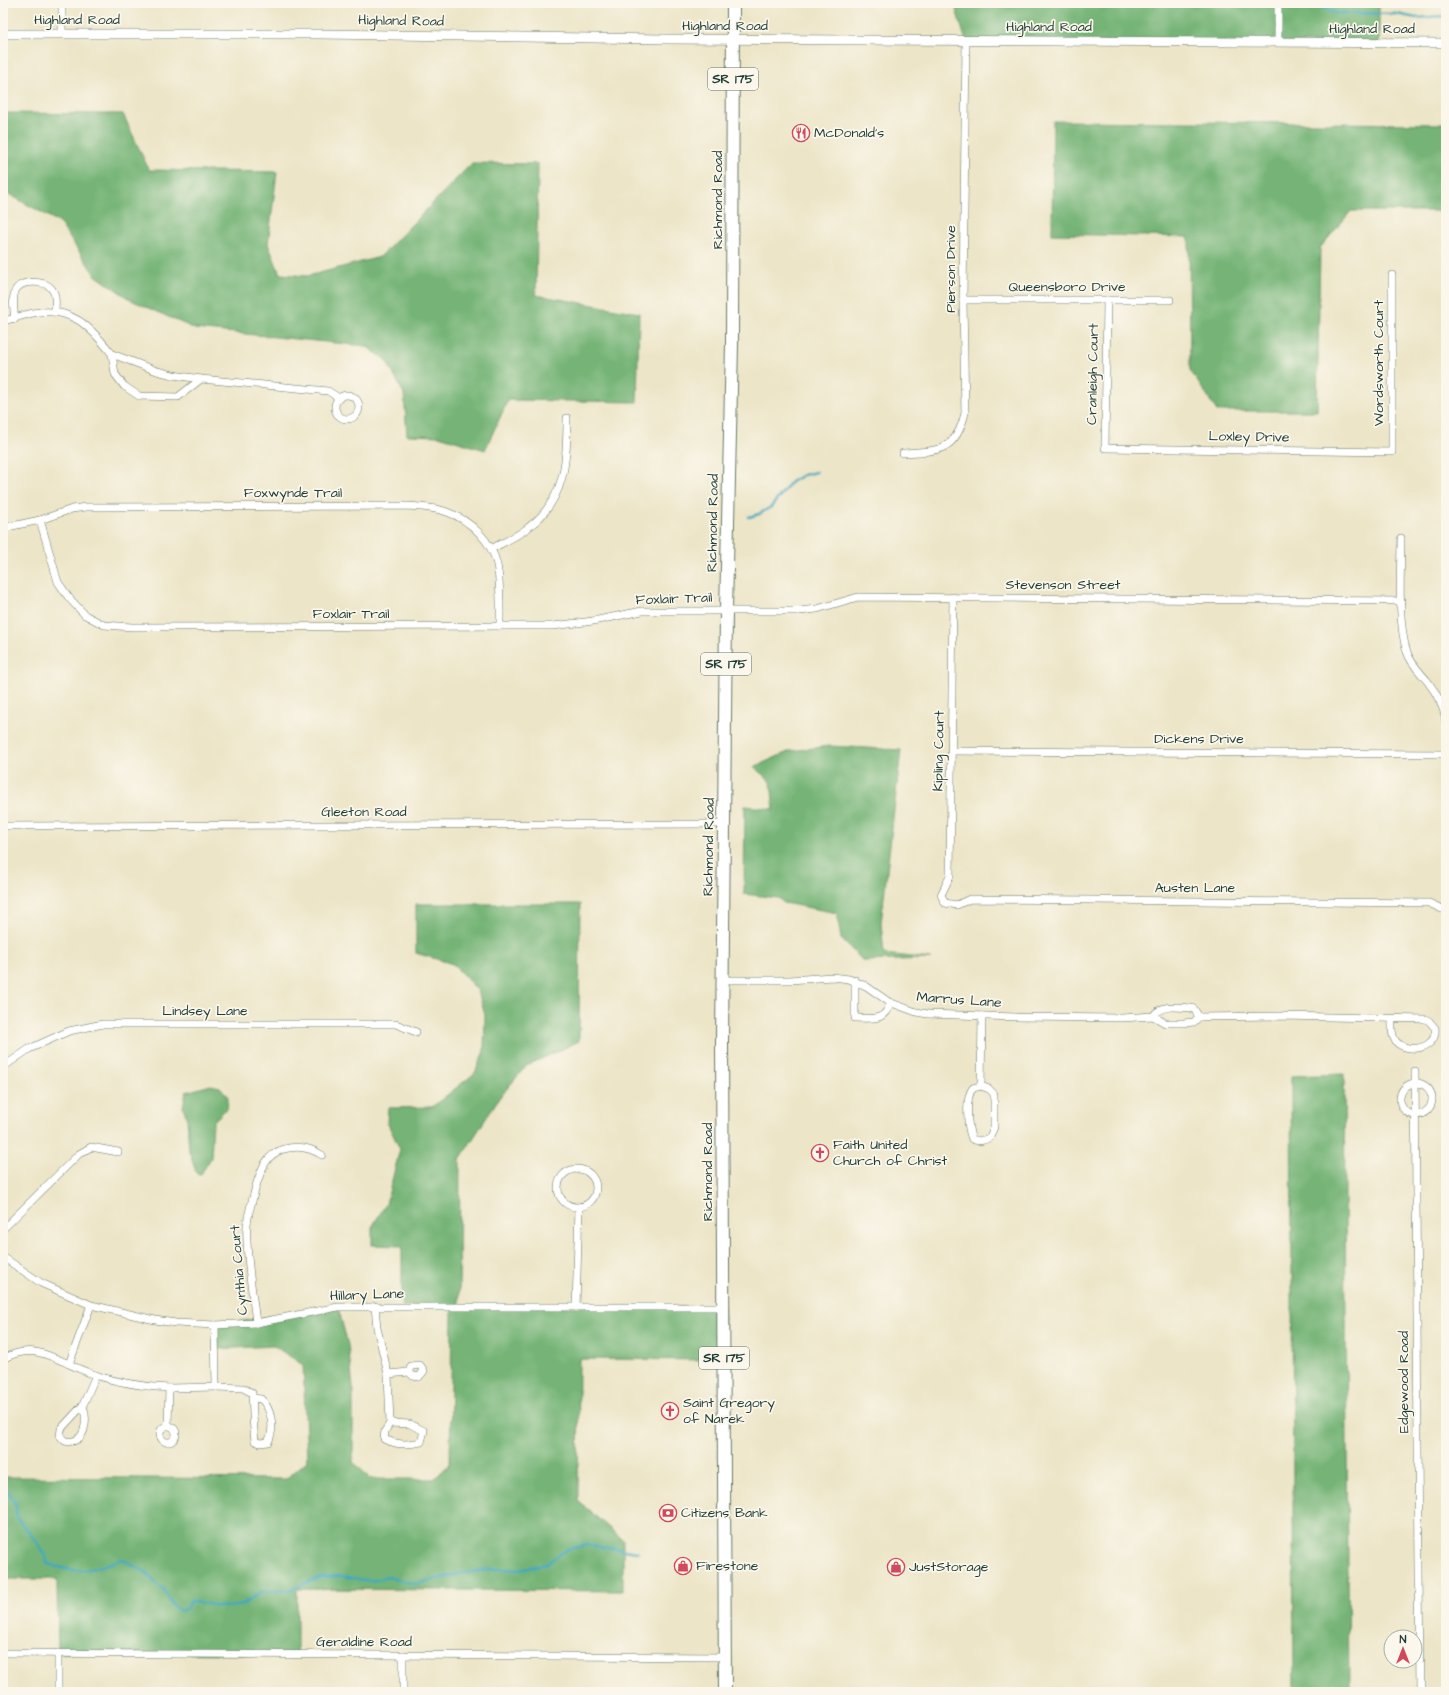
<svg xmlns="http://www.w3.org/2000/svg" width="1449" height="1695" font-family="'Architects Daughter',sans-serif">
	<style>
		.forest { fill: #74b476; stroke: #4a7855 }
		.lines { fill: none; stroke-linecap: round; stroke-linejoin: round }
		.stream { stroke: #40a8c0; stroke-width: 2.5 }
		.minor-casing { stroke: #677867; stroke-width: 8 }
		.tertiary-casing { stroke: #677867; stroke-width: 10 }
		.primary-casing { stroke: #677867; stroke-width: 14 }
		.minor { stroke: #fff; stroke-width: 7 }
		.tertiary { stroke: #fff; stroke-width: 9 }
		.primary { stroke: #fff; stroke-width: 12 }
		.labels { text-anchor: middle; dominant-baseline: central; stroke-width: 3.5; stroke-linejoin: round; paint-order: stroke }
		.shield { fill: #fbf7ec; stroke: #61756b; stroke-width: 1 }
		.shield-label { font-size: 13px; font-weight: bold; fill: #1f3d34 }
		.street-label { font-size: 14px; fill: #1f3d34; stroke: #fbf7ec }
		.poi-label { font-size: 14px; fill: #1f3d34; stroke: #fbf7ec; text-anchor: start }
	</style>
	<rect width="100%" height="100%" fill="#fbf7ec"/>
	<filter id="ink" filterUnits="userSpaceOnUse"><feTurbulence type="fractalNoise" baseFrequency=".025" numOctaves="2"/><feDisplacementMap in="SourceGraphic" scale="8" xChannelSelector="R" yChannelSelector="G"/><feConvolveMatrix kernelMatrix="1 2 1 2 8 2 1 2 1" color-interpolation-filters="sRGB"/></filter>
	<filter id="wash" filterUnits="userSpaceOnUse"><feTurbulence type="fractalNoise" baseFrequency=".012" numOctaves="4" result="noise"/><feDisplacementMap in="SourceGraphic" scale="16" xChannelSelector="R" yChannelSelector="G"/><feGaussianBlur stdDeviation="0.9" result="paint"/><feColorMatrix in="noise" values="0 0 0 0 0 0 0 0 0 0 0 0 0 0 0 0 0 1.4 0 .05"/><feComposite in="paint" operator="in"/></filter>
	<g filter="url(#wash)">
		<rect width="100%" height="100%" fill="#ece5c7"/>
		<g class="forest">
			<polygon points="954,3 1379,3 1379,43 966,41"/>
			<polygon points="3,113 123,114 149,170 277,172 268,244 280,274 308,276 380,257 472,163 538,164 536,295 639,313 637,402 508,400 485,450 439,436 407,435 404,394 386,360 366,346 195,329 131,300 95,275 59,222 3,191"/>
			<polygon points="1053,121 1446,124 1446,211 1351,211 1320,248 1317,411 1217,411 1190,370 1189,237 1052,234"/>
			<polygon points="830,746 901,750 881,923 884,954 931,959 863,961 841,939 837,913 784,903 778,898 744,894 745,806 774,809 771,782 754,767 790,751"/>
			<polygon points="416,904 580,904 579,1041 526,1066 499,1098 460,1159 459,1306 724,1307 724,1360 579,1359 578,1501 623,1540 623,1591 297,1589 297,1654 58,1653 57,1579 3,1579 3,1477 286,1479 307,1461 303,1365 274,1346 215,1349 215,1325 338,1307 348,1345 353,1387 353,1462 371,1479 434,1479 450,1464 452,1307 402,1306 402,1246 372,1245 372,1227 386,1204 400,1149 387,1122 388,1108 432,1107 475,1073 484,1051 485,1015 478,991 453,964 416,953"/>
			<polygon points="1344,1074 1349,1692 1294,1692 1291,1076"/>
			<polygon points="211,1085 220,1087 228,1097 227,1108 213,1122 211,1158 201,1174 198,1175 196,1172 189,1151 187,1118 183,1107 186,1092"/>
		</g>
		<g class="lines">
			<g class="stream">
				<polyline points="1311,3 1335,13 1397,14 1416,18 1443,16"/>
				<polyline points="749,517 759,514 771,507 791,482 803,475 816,472"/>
				<path d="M7,1489C9,1494 14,1500 16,1505C17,1509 15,1513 17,1517C27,1534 43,1543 47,1563C79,1576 91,1570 122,1559L147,1573L156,1584L163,1589L174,1607L181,1611L187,1608L190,1601C220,1605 234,1616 260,1592L290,1590L320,1577L341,1576L371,1581L388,1577L415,1584L463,1573L497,1569L521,1570L547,1563L568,1549L587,1545L638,1552"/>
			</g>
		</g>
	</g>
	<g filter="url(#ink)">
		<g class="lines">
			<defs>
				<g id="minor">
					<polyline points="62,34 62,3"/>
					<polyline points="1278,42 1278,3"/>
					<polyline points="963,300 1170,300"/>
					<polyline points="1107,300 1105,448 1392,452 1392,275"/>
					<path d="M15,319C14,310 11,295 17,288C24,280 48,280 53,291C57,296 55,306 55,312"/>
					<path d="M3,321C13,319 23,315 33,313C71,306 90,326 112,354"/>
					<polyline points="201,379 178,397 139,396 124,386 115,374 112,354 157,371 173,375 201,379 328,391 339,398"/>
					<circle cx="347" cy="407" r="12"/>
					<path d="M903,453C938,451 956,452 965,413L963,300L966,41"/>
					<polyline points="40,520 58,582 69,598 85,615 104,625 132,627 553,626 593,621 642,611 800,611 817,609 858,597 1401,601"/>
					<path d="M3,528L40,520L72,509L86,507L408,506C421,507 434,507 447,512C470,520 492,541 497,565C501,585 500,606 500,626"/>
					<path d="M1401,538C1401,571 1397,621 1407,652C1411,664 1420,672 1428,682C1436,692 1446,710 1446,724"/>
					<path d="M491,549C504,542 518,536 529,527C566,499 567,460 567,418"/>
					<polyline points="953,597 950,876 941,895 945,903 957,905 970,899 1429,903 1442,909 1446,909"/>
					<polyline points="952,751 1446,754"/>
					<polyline points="3,826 725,824"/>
					<path d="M723,980H790L832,977L849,979L866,986L889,1002L916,1012L928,1014L1016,1017L1122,1018L1153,1016L1165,1023H1184L1194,1022L1199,1017L1194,1009L1190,1008C1176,1007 1162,1004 1153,1016"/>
					<path d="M855,980V1018C874,1018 883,1022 891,1003"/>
					<path d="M1199,1017L1282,1016L1425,1019L1429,1021L1435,1028C1438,1052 1400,1054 1394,1038C1391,1032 1392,1025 1392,1019"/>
					<polyline points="3,1067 29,1049 69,1031 103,1024 396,1024 416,1032"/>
					<polyline points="1415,1071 1420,1692"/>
					<circle cx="1416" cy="1099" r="16"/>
					<path d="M981,1086L989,1089L994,1094V1127L990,1137C984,1141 978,1142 972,1139C967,1128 965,1097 973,1088L981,1086L982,1016"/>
					<circle cx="577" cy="1188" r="19"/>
					<polyline points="3,1229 79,1154 91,1147 118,1152"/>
					<polyline points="3,1257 41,1283 91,1305 155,1320 176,1323 215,1325 256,1323 338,1307 724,1307"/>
					<path d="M375,1306L377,1328L388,1374L390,1423L385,1431L384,1439C397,1445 407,1445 421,1442L424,1431L410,1424L390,1423"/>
					<polyline points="576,1307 579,1207"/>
					<path d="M256,1323C253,1294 245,1253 247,1225C248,1212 253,1199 256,1186C261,1170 266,1154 284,1149C298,1145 311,1148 322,1155"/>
					<path d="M3,1359C28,1345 45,1353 69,1364L91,1305"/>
					<path d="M69,1364C100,1380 134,1386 169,1388"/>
					<polyline points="388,1374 409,1372 413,1376 419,1377 424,1371 420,1365 411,1366 409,1372"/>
					<path d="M216,1387L243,1388L252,1393C253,1409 253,1425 255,1441L260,1443L268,1442C275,1429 272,1409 261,1399L252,1398"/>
					<path d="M83,1405C88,1421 86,1445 65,1441L60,1436L61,1429L83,1405L96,1375"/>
					<polyline points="168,1425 169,1388 216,1387 215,1325"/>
					<circle cx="168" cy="1434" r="8"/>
					<polyline points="3,1653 725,1657"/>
					<polyline points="58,1692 58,1653"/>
					<polyline points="403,1692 403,1655"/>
				</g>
				<polyline id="tertiary" points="3,34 320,34 665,39 1446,43"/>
				<polyline id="primary" points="725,1692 722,1041 726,611 732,344 733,3"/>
			</defs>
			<use href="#minor" class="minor-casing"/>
			<use href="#tertiary" class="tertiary-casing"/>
			<use href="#primary" class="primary-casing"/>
			<use href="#minor" class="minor"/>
			<use href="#tertiary" class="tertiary"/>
			<use href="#primary" class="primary"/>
		</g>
	</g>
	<defs>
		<symbol id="restaurant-ring" viewBox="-11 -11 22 22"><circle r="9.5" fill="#fbf7ec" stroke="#d1495b" stroke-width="1.5"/><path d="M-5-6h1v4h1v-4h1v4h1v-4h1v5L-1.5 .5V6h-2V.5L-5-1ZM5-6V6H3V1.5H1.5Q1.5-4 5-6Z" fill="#d1495b"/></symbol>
		<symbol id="church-ring" viewBox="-11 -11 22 22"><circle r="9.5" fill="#fbf7ec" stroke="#d1495b" stroke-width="1.5"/><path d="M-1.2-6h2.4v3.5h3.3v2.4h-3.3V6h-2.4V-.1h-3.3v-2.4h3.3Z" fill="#d1495b"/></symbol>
		<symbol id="bank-ring" viewBox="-11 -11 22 22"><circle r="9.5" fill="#fbf7ec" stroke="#d1495b" stroke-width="1.5"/><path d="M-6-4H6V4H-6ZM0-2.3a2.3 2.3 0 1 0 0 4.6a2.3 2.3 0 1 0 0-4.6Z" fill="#d1495b"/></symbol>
		<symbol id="shop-ring" viewBox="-11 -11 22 22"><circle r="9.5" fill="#fbf7ec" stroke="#d1495b" stroke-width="1.5"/><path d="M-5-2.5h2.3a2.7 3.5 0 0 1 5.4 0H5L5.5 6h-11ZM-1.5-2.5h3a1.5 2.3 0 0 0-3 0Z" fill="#d1495b"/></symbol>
	</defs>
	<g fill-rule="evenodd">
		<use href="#restaurant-ring" x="791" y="123" width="20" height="20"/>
		<use href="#church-ring" x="810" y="1143" width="20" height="20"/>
		<use href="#church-ring" x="660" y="1401" width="20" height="20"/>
		<use href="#bank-ring" x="658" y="1503" width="20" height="20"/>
		<use href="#shop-ring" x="673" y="1556" width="20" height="20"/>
		<use href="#shop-ring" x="886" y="1557" width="20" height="20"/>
	</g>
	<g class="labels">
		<g class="shield">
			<rect x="708" y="68" width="50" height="22" rx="3"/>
			<rect x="701" y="653" width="50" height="22" rx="3"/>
			<rect x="699" y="1347" width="50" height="22" rx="3"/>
		</g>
		<g class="shield-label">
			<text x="733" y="79">SR 175</text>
			<text x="726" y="664">SR 175</text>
			<text x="724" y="1358">SR 175</text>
		</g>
		<g class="street-label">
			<text x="77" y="20">Highland Road</text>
			<text transform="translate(401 21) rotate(1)">Highland Road</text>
			<text x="725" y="26">Highland Road</text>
			<text x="1049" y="27">Highland Road</text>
			<text x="1372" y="29">Highland Road</text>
			<text transform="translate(718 200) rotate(-90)">Richmond Road</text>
			<text transform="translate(951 269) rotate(-90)">Pierson Drive</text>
			<text x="1067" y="287">Queensboro Drive</text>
			<text transform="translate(1379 363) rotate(-90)">Wordsworth Court</text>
			<text transform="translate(1093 374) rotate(-89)">Cranleigh Court</text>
			<text transform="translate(1249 437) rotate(1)">Loxley Drive</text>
			<text x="293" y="493">Foxwynde Trail</text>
			<text transform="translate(713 523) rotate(-89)">Richmond Road</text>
			<text x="1063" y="585">Stevenson Street</text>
			<text transform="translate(674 599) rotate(-2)">Foxlair Trail</text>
			<text x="351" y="614">Foxlair Trail</text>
			<text x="1199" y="739">Dickens Drive</text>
			<text transform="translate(939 751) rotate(-89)">Kipling Court</text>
			<text x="364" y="812">Gleeton Road</text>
			<text transform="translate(709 847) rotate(-89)">Richmond Road</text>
			<text x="1195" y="888">Austen Lane</text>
			<text transform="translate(959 1000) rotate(4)">Marrus Lane</text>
			<text x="205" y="1011">Lindsey Lane</text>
			<text transform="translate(708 1172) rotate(-90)">Richmond Road</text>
			<text transform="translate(239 1270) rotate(-95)">Cynthia Court</text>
			<text transform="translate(367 1295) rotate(-2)">Hillary Lane</text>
			<text transform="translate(1404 1382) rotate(-90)">Edgewood Road</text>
			<text x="364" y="1642">Geraldine Road</text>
		</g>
		<g class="poi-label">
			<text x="814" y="133">McDonald's</text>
			<text x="833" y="1145">Faith United<tspan x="833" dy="16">Church of Christ</tspan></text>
			<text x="683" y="1403">Saint Gregory<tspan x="683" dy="16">of Narek</tspan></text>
			<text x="681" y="1513">Citizens Bank</text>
			<text x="696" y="1566">Firestone</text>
			<text x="909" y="1567">JustStorage</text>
		</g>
	</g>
	<rect width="1449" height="1695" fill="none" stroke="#fbf7ec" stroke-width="16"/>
	<g transform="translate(1403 1649)"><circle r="19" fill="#fbf7ec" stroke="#a3ada2"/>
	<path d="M0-3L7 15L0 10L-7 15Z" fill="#d1495b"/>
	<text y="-6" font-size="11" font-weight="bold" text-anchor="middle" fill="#1f3d34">N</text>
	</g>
</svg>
